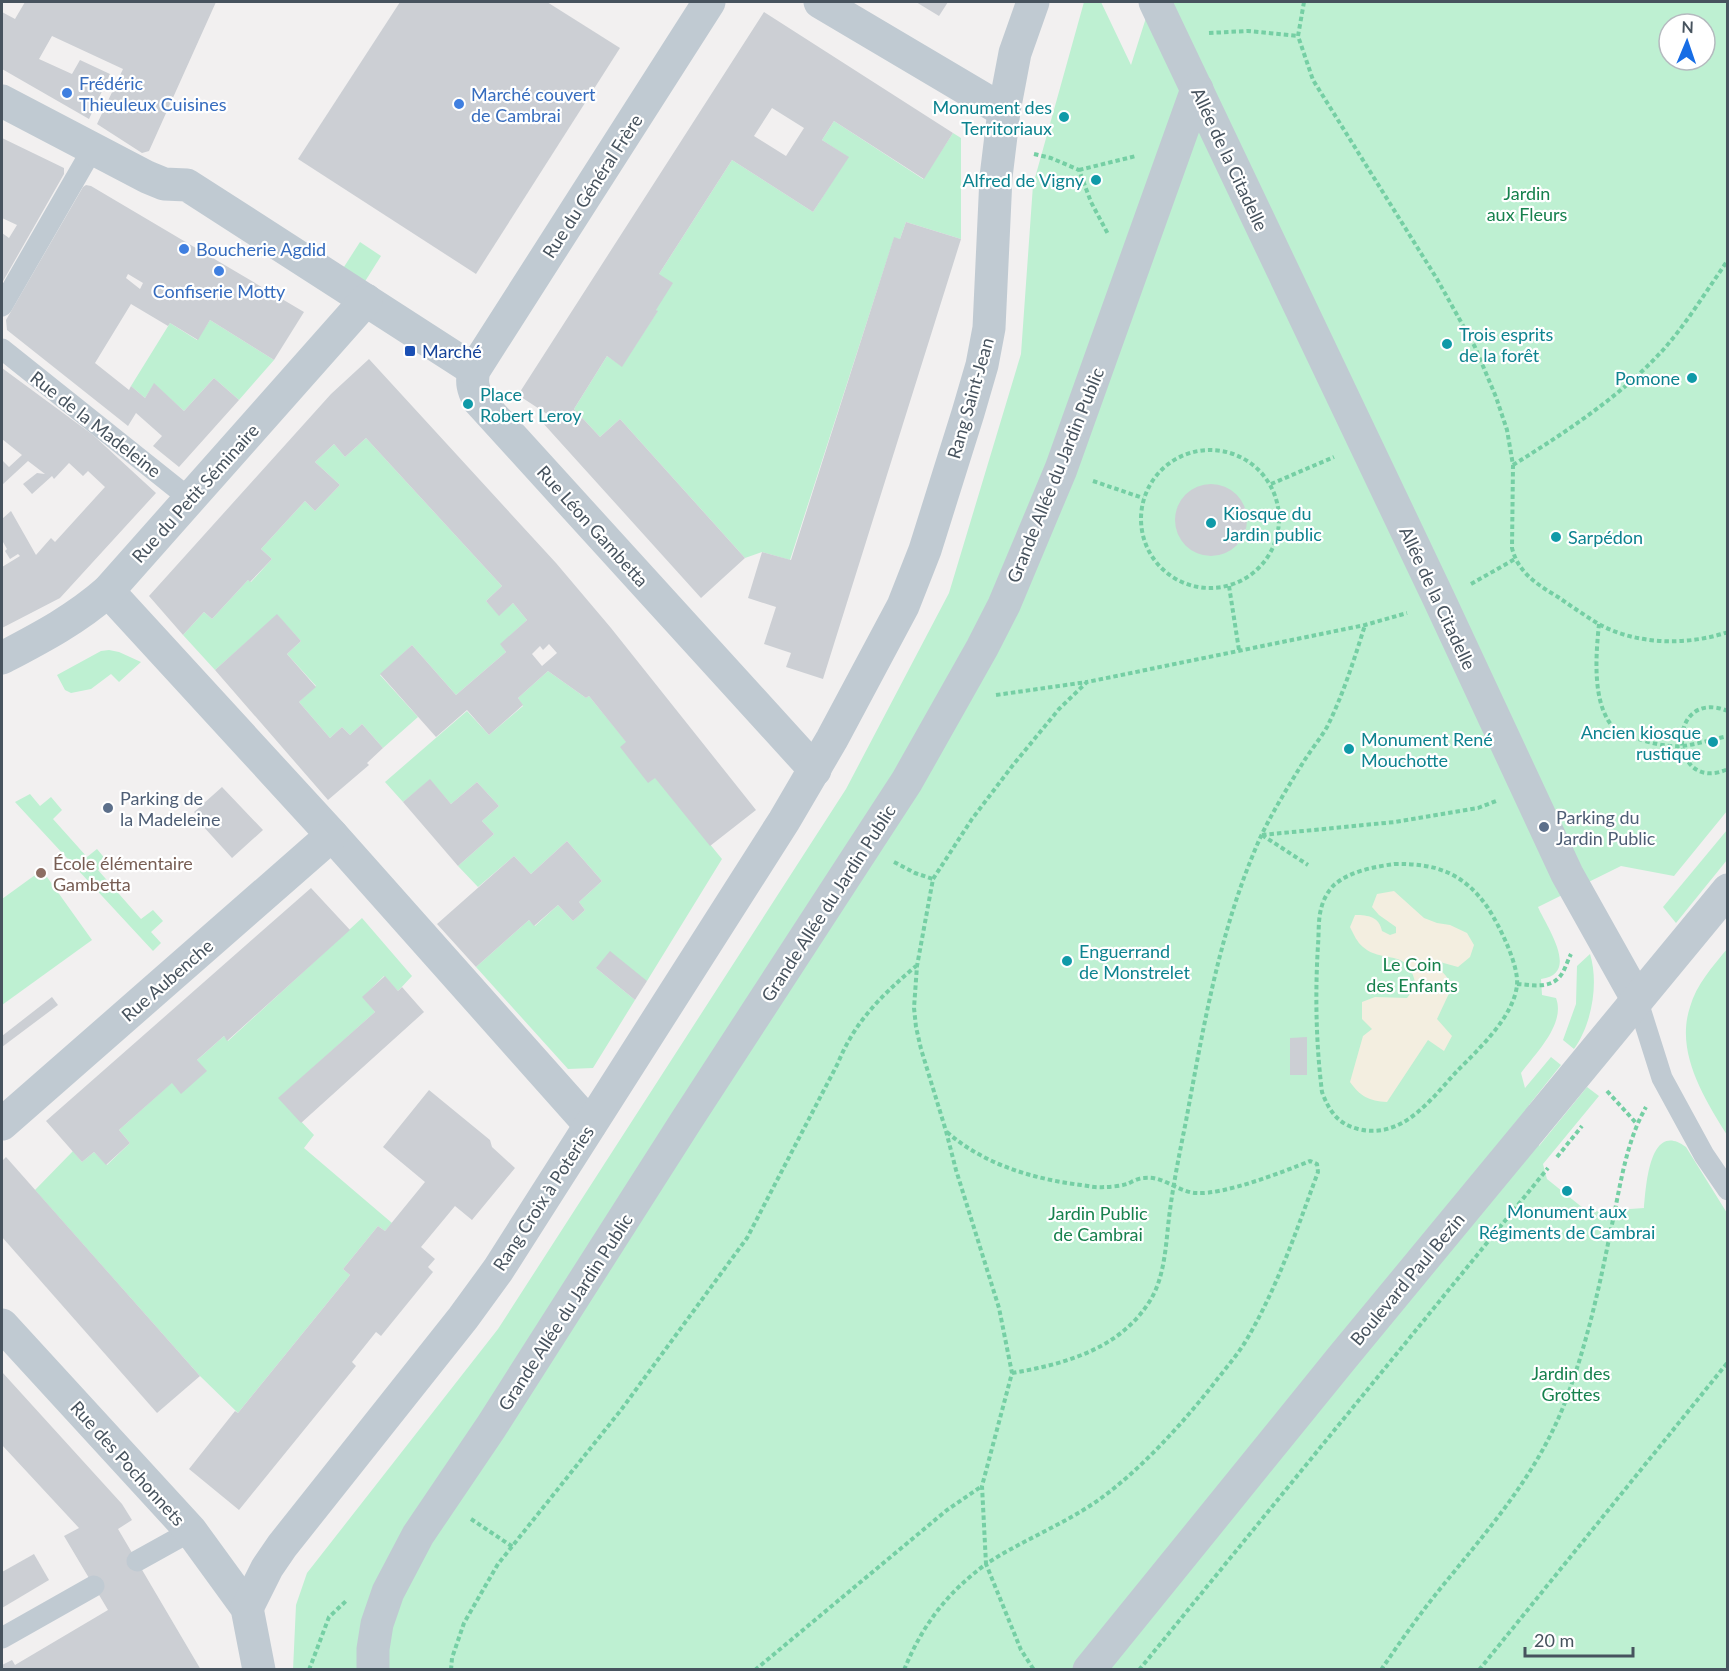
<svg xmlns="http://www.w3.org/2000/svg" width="1729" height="1671" font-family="Lato,sans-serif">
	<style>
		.green { fill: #bef0d2; fill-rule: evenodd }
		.sand { fill: #f3eee0 }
		.building { fill: #cccfd4; fill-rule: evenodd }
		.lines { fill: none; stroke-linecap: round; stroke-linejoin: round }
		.path { stroke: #75cfa4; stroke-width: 4; stroke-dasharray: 4.5 3; stroke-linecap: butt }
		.lane { stroke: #c0cad2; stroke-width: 21 }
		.street { stroke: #c0cad2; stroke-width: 33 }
		.shop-dot { fill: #3f7fe0; stroke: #fff; stroke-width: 2 }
		.culture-dot { fill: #0f9aa8; stroke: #fff; stroke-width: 2 }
		.transit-dot { fill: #1a4fb4; stroke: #fff; stroke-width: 2 }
		.service-dot { fill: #5c6f8a; stroke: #fff; stroke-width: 2 }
		.education-dot { fill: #8d6e63; stroke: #fff; stroke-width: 2 }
		.labels { text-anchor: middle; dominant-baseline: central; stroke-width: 4.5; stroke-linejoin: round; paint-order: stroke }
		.shop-label { font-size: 18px; fill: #366cbe; stroke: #fff; text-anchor: start }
		.culture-label { font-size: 18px; fill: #0d838f; stroke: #fff; text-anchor: start }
		.street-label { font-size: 18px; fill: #47535e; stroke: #fff }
		.park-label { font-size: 18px; fill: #16814d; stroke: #fff }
		.transit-label { font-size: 18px; fill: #164399; stroke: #fff; text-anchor: start }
		.service-label { font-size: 18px; fill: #4e5e75; stroke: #fff; text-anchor: start }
		.education-label { font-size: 18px; fill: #785e54; stroke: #fff; text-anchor: start }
	</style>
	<rect width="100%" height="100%" fill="#f2f0f0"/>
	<g class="green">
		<path d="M1084,2H1101L1131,65L1151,2H1727V811L1674,876L1621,866L1538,907C1546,926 1581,974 1541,979L1542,995L1556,998C1566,1024 1535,1054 1521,1073L1525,1088L1551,1057L1561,1065L1529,1105L1539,1146L1587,1087L1599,1096L1543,1164L1547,1179L1588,1212L1644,1208C1646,1188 1649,1119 1686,1147L1727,1213V1669L293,1670L296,1605L307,1573L498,1329L846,789L949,593L1021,354L1033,185ZM1669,24H1705V60H1669Z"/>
		<polygon points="834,121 923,179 953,133 961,138 961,239 906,222 900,239 894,238 790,560 762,552 745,558 620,419 600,437 574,409 607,356 622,366 657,312 656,310 659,274 732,160 813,212 848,157 822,140"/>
		<polygon points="360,242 381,256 364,283 342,270"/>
		<polygon points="210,320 274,360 239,400 214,378 184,411 154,384 145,398 131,386 170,323 197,340"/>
		<polygon points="366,438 502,586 486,601 499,615 513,603 527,620 501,644 506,652 456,695 412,645 380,675 418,717 383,748 362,724 350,735 342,727 330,738 299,702 316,686 287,654 301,641 277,615 215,670 183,635 204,612 212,619 248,580 251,582 272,559 261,549 305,501 315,511 340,485 315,462 334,444 345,457"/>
		<polygon points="109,650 119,652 141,662 119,682 111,674 91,689 71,693 65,690 57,675 101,651"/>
		<polygon points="548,671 586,698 589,696 722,859 647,981 596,968 635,1000 593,1068 568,1069 476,967 529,920 535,926 558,905 573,921 585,910 579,902 602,881 567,841 531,874 514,856 478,887 458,866 494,834 482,821 499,806 477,782 451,804 430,780 403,802 385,782 467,711 489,735 523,706 518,698"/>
		<polygon points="30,794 40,806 51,797 62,810 53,819 87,857 97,849 107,861 98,870 141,919 153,910 163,921 151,932 161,943 153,951 15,802"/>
		<polygon points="1727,830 1727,860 1676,923 1663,907"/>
		<polygon points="42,870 92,940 2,1005 2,899"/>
		<polygon points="362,918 412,976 398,991 384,976 363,997 375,1012 279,1098 314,1135 304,1148 392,1223 385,1231 378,1226 343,1269 350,1275 238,1413 200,1376 35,1190 73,1151 82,1162 94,1152 107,1165 130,1143 119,1130 224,1036 228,1041"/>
		<path d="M1727,949V1135C1704,1098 1675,1052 1690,1007C1696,985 1713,966 1727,949Z"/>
		<path d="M1590,954C1599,983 1592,1024 1574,1049L1563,1040L1576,1004L1577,966Z"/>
	</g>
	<path class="sand" d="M1394,891L1424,918L1437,923L1450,925L1467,933L1474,945L1470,957L1458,967L1440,962L1439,968L1446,976L1452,987L1437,1019L1452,1036L1444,1051L1428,1040L1387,1102C1369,1101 1360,1096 1350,1082L1363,1036L1372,1029L1362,1019V1002L1375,997L1407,998L1416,986C1409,946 1384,965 1363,947C1357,942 1354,935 1350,927L1355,915C1369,915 1379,917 1382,931L1390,935L1396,933V927L1379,915L1372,907L1377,894Z"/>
	<g class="building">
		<polygon points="25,2 216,2 149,151 142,153 97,124 123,69 52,36 39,59 72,74 80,60 110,74 89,119 2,69 2,12 15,19"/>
		<polygon points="400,2 547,2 620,48 476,274 298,159"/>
		<polygon points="916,2 948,2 939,16"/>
		<path d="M764,12L953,133L924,179L834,121L822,140L849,157L813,212L732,160L659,274L673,283L656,310L658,311L622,367L607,356L574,409L600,437L620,419L745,558L701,598L542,422L547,414L518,395ZM772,108L804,128L786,156L754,136Z"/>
		<polygon points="2,138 64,168 64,174 2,283 2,233 9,238 17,225 2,218"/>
		<path d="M86,185L91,186L304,312L274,360L210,320L198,340L170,323L168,326L131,304L95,363L129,390L131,386L145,398L154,383L184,411L214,378L239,400L179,467L153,446L162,436L136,413L128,426L7,330L6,320L83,187ZM128,274L143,283L140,289L126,278Z"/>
		<polygon points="906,222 961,239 823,679 786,667 791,653 764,644 776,607 748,598 762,552 791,560 894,237 900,239"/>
		<path d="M369,359L556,563L611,628L756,810L710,846L655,778L648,783L620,747L626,742L589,696L586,698L548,671L518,698L523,705L489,735L467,710L436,737L380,674L412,645L456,695L506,652L500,644L527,620L513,603L499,616L486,601L502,586L366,438L345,457L334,444L315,462L340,485L315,511L305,501L261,549L272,559L250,582L248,580L212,619L204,612L183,635L149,596L331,394ZM549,644L557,653L542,666L532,654L540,646L543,650Z"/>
		<polygon points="2,368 93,435 156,493 60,598 2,628 2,567 20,556 18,554 10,559 5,551 7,549 3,542 2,543 2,519 11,511 36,555 51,538 55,542 105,487 88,471 83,476 69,463 54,479 52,476 32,494 23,484 37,473 45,474 28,461 2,485 2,460 9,467 22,455 2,439"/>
		<circle cx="1211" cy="520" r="36"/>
		<polygon points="277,614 301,641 287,654 316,687 299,702 330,738 342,727 350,735 362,724 383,748 367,763 369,765 328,800 215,670"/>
		<polygon points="430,779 451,804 477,782 499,806 482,821 494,834 458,866 403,802"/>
		<polygon points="222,787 263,830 232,858 202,825 205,823 194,812"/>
		<polygon points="567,841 602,881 579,902 585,910 573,921 558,905 534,926 529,920 476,967 437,924 514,856 531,874"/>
		<polygon points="311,888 350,930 227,1041 224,1036 197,1060 207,1071 181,1094 172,1083 119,1130 130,1143 106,1165 94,1152 82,1162 46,1121"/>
		<polygon points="610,951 647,981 635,1000 596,968"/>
		<polygon points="385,976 398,991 402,987 424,1012 301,1123 278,1098 375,1012 362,997"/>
		<polygon points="52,997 58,1005 2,1047 2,1036"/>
		<polygon points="1307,1037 1307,1075 1290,1075 1290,1038"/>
		<polygon points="429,1090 490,1140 492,1147 515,1168 472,1220 455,1206 421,1247 435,1259 428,1267 433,1272 381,1336 376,1332 352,1362 356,1366 239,1510 189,1469 235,1411 238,1413 350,1275 343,1269 378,1226 385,1231 425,1182 383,1147"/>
		<polygon points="6,1157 200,1376 157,1413 2,1237 2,1161"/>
		<polygon points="2,1372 122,1504 132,1520 118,1529 201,1670 2,1670 2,1665 12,1660 15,1665 108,1610 64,1536 79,1528 2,1445"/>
		<polygon points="34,1554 49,1580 2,1608 2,1572"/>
	</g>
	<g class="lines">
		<g class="path">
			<path d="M1304,2L1298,36L1313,80L1437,279L1475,347L1496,397L1507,430L1513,465L1512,548C1518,573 1538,585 1558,597C1571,606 1584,615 1597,623C1635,645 1687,646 1728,632"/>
			<polyline points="1209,33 1248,31 1298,36"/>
			<polyline points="1034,154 1051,158 1079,170 1091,202 1108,234"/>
			<polyline points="1079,170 1136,156"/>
			<circle cx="1210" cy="519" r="69"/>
			<path d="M1513,465C1566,432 1621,396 1663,350C1687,323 1707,290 1728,260"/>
			<polyline points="1093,481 1143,498"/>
			<polyline points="1271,484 1334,457"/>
			<polyline points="1471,584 1515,559"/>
			<polyline points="1229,586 1239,650"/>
			<path d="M1599,624C1596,654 1591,707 1616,730C1623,735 1634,738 1642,740C1654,744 1669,747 1683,746C1698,744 1713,739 1728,736"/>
			<polyline points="996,695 1087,682"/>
			<path d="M1728,711C1665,686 1668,796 1728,769"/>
			<polyline points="1262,835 1395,822 1478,808 1496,801"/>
			<polyline points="1262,835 1308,865"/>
			<polyline points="894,862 915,873 933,879"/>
			<path d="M1394,864C1436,863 1464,873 1488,908C1499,925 1519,965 1517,985C1514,1016 1479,1049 1458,1070C1431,1099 1403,1140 1358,1129C1338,1124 1329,1111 1322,1092C1316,1044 1315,994 1318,945C1319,934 1318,920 1321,909C1323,900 1328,891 1334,885C1350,871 1374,867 1394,864Z"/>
			<path d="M1517,984C1534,985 1553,990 1563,972C1566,966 1568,960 1571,954"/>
			<polyline points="1607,1091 1637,1124"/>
			<path d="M947,1132C983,1164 1033,1179 1081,1185C1089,1186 1097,1188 1104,1187C1111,1187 1120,1186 1127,1184C1132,1182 1138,1178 1144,1178C1162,1175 1178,1192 1196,1193C1224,1195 1283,1172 1310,1161L1317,1164L1318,1172C1297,1229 1278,1286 1247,1339C1237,1356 1224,1370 1212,1386C1180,1426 1145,1465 1104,1496C1068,1523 1024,1539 986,1564L1021,1650L1034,1670"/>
			<polyline points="1557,1157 1582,1126"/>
			<path d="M1012,1373C1066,1364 1122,1348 1151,1299C1166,1274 1166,1238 1170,1210C1174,1180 1180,1151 1186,1121C1204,1024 1220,927 1261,836C1273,811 1289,785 1304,761C1311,750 1320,739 1327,727C1343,695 1354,660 1365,625"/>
			<polyline points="471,1519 513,1547"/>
			<polyline points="309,1670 329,1617 346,1601"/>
			<path d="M451,1670L452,1658L464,1623L498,1564L621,1410L747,1238L838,1063C855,1021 882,995 916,966"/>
			<polyline points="755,1670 947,1510 982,1486"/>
			<path d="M904,1670C923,1624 947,1593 986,1564L982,1486L1012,1373L999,1308L956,1170L946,1131L921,1049L916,1027L914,1008L917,966L933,879L972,819L1013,765L1059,709L1087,682L1365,625L1407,613"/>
			<polyline points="1139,1670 1548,1168"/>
			<path d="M1381,1670C1400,1642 1419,1615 1440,1589C1487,1531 1536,1476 1564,1405C1586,1348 1599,1289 1611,1229C1620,1189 1625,1144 1646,1107"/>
			<polyline points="1479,1670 1728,1362"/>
		</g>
		<g class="lane">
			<polyline points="2,306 93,148"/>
			<polyline points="2,349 190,499"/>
			<polyline points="1637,999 1662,1078 1704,1155 1728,1190"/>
			<polyline points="137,1561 191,1531"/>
			<polyline points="2,1638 94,1586"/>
		</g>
		<g class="street">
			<path d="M709,2L474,370C471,382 473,390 479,401L815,770"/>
			<polyline points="820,2 1004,111"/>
			<polyline points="1155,2 1439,599 1567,874 1637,999"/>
			<polyline points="2,101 147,177 164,184 187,185 474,370"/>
			<polyline points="108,591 332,835 590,1125"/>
			<path d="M2,658C40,638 75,620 108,591L366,300"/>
			<polyline points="2,1124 332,835"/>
			<polyline points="2,1325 191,1531 247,1608 259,1670"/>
			<polyline points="247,1608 267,1568 282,1546 463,1318 498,1270 784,821 832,739 903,606 925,550 968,413 982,365 989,328 996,177 1004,111 1015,53 1033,2"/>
			<polyline points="373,1670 373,1649 377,1624 388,1592 418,1535 491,1427 686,1121 907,781 982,648 1004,605 1061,469 1197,89"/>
			<polyline points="1089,1670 1341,1359 1728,890"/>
		</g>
	</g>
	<g class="shop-dot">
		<circle cx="67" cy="93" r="6"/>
		<circle cx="459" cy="104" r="6"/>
		<circle cx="184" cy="249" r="6"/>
		<circle cx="219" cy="271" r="6"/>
	</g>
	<g class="culture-dot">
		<circle cx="1064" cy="117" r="6"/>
		<circle cx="1096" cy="180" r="6"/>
		<circle cx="1447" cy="344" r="6"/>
		<circle cx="1692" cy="378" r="6"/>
		<circle cx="468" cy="404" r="6"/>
		<circle cx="1211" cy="523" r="6"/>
		<circle cx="1556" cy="537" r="6"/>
		<circle cx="1713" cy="742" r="6"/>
		<circle cx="1349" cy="749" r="6"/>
		<circle cx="1067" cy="961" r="6"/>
		<circle cx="1567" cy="1191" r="6"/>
	</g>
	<rect class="transit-dot" x="404" y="345" width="12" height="12" rx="3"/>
	<g class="service-dot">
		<circle cx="108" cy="808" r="6"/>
		<circle cx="1544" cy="827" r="6"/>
	</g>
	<circle class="education-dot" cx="41" cy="873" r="6"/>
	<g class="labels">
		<g class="shop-label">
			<text x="79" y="83">Frédéric<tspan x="79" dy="21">Thieuleux Cuisines</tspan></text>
			<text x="471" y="94">Marché couvert<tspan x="471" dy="21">de Cambrai</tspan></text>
			<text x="196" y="249">Boucherie Agdid</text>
			<text x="219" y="291" text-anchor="middle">Confiserie Motty</text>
		</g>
		<g class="culture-label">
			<text x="1052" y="107" text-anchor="end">Monument des<tspan x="1052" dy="21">Territoriaux</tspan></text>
			<text x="1084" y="180" text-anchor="end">Alfred de Vigny</text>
			<text x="1459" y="334">Trois esprits<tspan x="1459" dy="21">de la forêt</tspan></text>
			<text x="1680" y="378" text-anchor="end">Pomone</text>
			<text x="480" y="394">Place<tspan x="480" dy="21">Robert Leroy</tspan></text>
			<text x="1223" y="513">Kiosque du<tspan x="1223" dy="21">Jardin public</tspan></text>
			<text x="1568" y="537">Sarpédon</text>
			<text x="1701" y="732" text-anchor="end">Ancien kiosque<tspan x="1701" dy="21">rustique</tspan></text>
			<text x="1361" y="739">Monument René<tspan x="1361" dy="21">Mouchotte</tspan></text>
			<text x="1079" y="951">Enguerrand<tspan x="1079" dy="21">de Monstrelet</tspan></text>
			<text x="1567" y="1211" text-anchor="middle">Monument aux<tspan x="1567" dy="21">Régiments de Cambrai</tspan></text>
		</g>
		<g class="street-label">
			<text transform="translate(1230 159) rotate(65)">Allée de la Citadelle</text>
			<text transform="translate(592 186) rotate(-57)">Rue du Général Frère</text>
			<text transform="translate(970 398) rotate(-74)">Rang Saint-Jean</text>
			<text transform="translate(96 424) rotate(38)">Rue de la Madeleine</text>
			<text transform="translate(1055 475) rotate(-68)">Grande Allée du Jardin Public</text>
			<text transform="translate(195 493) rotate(-48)">Rue du Petit Séminaire</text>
			<text transform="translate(593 526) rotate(48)">Rue Léon Gambetta</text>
			<text transform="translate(1438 598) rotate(65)">Allée de la Citadelle</text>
			<text transform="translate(828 903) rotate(-57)">Grande Allée du Jardin Public</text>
			<text transform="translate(167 980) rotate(-41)">Rue Aubenche</text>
			<text transform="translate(543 1198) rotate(-57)">Rang Croix à Poteries</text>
			<text transform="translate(1407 1279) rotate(-50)">Boulevard Paul Bezin</text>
			<text transform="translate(565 1312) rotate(-57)">Grande Allée du Jardin Public</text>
			<text transform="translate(128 1463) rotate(48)">Rue des Pochonnets</text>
		</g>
		<g class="park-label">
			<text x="1527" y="193">Jardin<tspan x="1527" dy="21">aux Fleurs</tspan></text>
			<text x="1412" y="964">Le Coin<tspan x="1412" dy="21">des Enfants</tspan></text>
			<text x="1098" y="1213">Jardin Public<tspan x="1098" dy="21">de Cambrai</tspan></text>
			<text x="1571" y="1373">Jardin des<tspan x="1571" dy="21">Grottes</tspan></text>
		</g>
		<g class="transit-label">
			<text x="422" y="351">Marché</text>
		</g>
		<g class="service-label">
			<text x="120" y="798">Parking de<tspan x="120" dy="21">la Madeleine</tspan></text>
			<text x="1556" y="817">Parking du<tspan x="1556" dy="21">Jardin Public</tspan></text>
		</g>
		<g class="education-label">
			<text x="53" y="863">École élémentaire<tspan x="53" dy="21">Gambetta</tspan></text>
		</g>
	</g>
	<rect width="1729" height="1671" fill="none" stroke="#47535e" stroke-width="6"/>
	<g transform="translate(1687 42) rotate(2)"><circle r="28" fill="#ffffff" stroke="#b5babf" stroke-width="1.5"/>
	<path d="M0-4.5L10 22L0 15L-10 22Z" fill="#176de5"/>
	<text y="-9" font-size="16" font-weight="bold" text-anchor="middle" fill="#47535e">N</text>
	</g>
	<path d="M1525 1647v9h108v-9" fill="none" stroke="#47535e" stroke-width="3"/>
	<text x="1534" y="1647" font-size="18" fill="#47535e" stroke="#ffffff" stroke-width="4.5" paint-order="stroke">20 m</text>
</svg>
